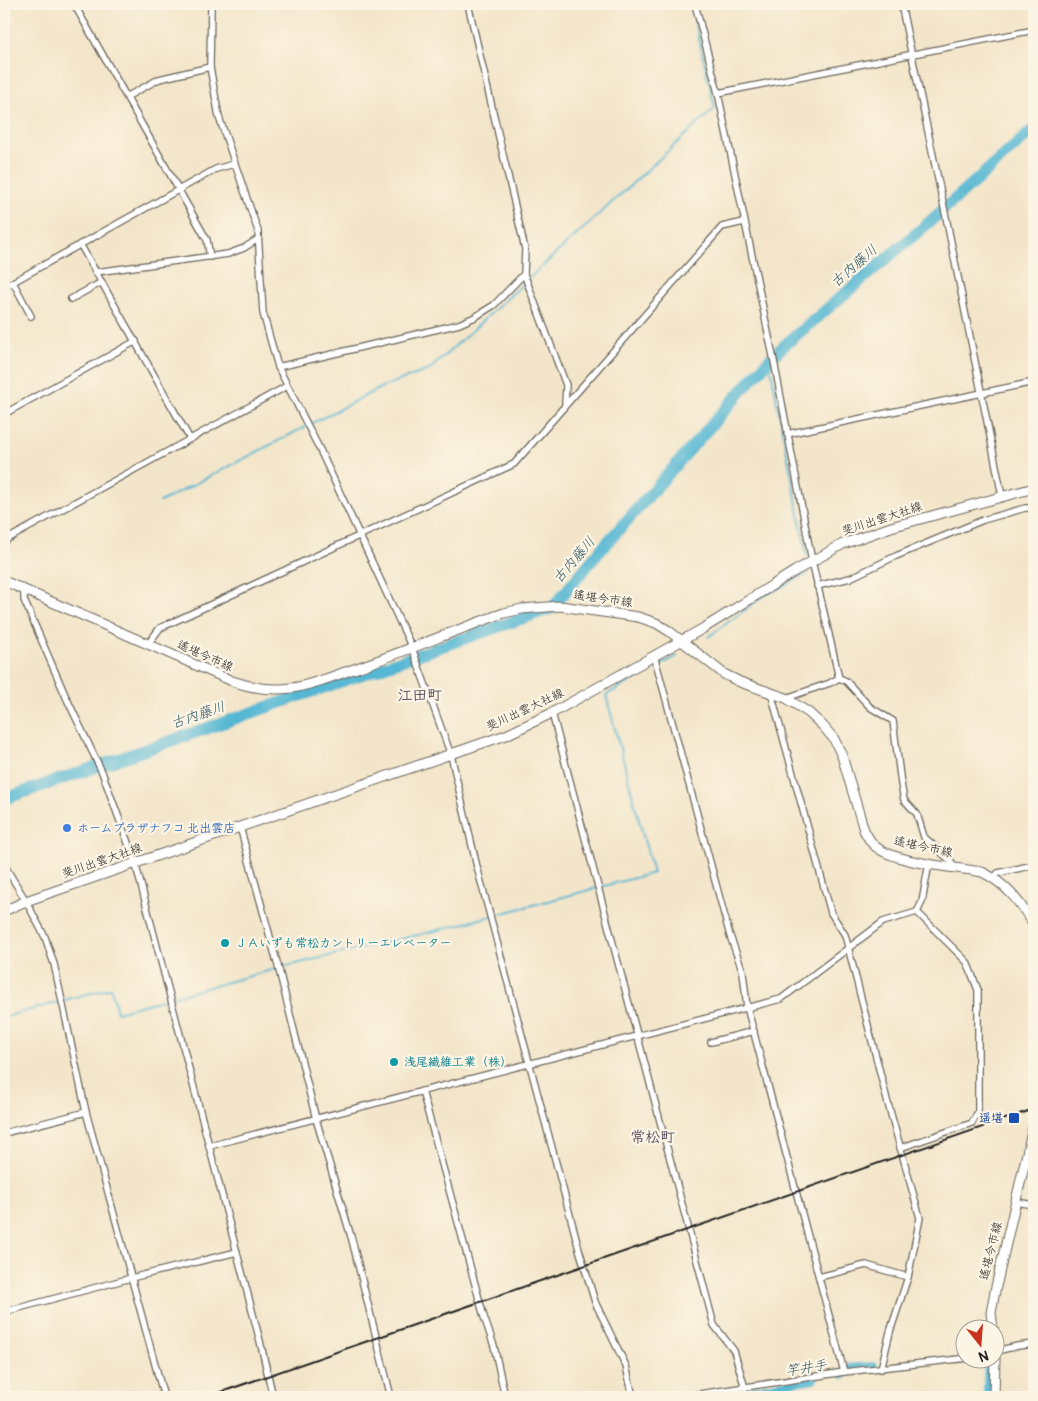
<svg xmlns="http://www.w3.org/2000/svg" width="1038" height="1401" font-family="Pangolin,'Klee One',sans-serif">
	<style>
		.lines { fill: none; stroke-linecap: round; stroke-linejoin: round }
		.stream { stroke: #55b7d3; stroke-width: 2 }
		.canal { stroke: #55b7d3; stroke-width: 8 }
		.river { stroke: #55b7d3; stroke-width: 12 }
		.street-casing { stroke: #676259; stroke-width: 8 }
		.secondary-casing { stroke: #676259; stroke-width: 11 }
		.street { stroke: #fff; stroke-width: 5.5 }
		.secondary { stroke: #fff; stroke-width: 9 }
		.rail { stroke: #1c1c1c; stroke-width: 2 }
		.shop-dot { fill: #3f7fe0; stroke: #fcf5e5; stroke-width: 2 }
		.culture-dot { fill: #0f9aa8; stroke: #fcf5e5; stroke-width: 2 }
		.transit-dot { fill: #1a4fb4; stroke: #fcf5e5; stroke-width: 2 }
		.labels { text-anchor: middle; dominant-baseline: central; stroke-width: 4.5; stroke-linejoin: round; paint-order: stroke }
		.street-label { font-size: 12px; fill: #1c1c1c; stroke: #fcf5e5 }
		.shop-label { font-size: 12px; font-weight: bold; fill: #366cbe; stroke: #fcf5e5; text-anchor: start }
		.culture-label { font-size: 12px; font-weight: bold; fill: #0d838f; stroke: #fcf5e5; text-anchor: start }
		.transit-label { font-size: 12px; font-weight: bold; fill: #164399; stroke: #fcf5e5; text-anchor: end }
		.water-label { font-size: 14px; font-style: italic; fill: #335a65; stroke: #fcf5e5 }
		.quarter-label { font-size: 15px; font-weight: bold; fill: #5b4d63; stroke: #fcf5e5 }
	</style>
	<rect width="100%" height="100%" fill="#fcf5e5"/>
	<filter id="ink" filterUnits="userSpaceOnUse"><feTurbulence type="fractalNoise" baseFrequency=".02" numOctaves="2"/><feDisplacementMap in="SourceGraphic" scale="10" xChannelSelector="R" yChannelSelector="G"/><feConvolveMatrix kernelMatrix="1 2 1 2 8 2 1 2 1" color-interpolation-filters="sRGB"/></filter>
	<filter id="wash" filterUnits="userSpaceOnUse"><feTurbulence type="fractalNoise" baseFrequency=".0096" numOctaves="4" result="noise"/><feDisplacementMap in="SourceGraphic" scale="20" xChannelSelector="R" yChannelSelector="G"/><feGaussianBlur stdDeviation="1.12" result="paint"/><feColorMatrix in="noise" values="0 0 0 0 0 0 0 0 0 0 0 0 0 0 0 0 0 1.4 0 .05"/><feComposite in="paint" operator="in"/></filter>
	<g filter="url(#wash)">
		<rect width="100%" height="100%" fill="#f3e5c9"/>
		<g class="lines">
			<g class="stream">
				<polyline points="769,360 807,556"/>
				<polyline points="160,502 384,386 429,370 715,108 691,4"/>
				<polyline points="708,637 764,596 810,572"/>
				<polyline points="64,1000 111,988 117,1012 283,967 439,930 653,873 606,695 677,656"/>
				<polyline points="4,1017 59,1002"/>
			</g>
			<g class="canal">
				<polyline points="843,1375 845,1374 847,1368 874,1366"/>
				<polyline points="705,1397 814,1379"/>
				<polyline points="987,1397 988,1358"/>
			</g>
			<polyline class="river" points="4,799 552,608 599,552 769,360 787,343 926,225 1034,129"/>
		</g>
	</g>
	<g filter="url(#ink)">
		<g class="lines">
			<defs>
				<g id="street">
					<polyline points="74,4 207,240 210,257"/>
					<polyline points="211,4 210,67 219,117 258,231 263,313 278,367 320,450 412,648 451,755 477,867 579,1249 595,1302 626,1366 633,1397"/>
					<polyline points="468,4 525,249 524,274 566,385 565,405"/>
					<polyline points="695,4 718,93 774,361 812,561 839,678"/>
					<polyline points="901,4 946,217 1002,496"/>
					<polyline points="718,93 1034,30"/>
					<polyline points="128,96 159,79 210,67"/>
					<polyline points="80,244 190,439"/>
					<polyline points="96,272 228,254 244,248 258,239"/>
					<polyline points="13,282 31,316"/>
					<polyline points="4,287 216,169 234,164"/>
					<polyline points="71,299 102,282"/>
					<polyline points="278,367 459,324 475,317 494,305 524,274"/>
					<polyline points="4,414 136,341"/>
					<polyline points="787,434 1034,382"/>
					<polyline points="4,541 287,386"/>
					<polyline points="817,586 850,578 896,556 983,520 1025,508 1034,508"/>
					<polyline points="24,590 24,600 66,697 102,772 135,862 260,1341 273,1397"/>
					<polyline points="148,644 160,628 514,464 722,227 744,222"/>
					<polyline points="654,655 730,936 743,972 747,1007 844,1372"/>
					<polyline points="839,678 846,681 870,707 893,721 901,784 904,800 917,814 924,837 951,861 953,867"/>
					<polyline points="771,693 831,913 845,935 887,1100 920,1218 908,1277 890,1332 881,1369"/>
					<polyline points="786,698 830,683 839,678"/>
					<polyline points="552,713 714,1325 734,1351 745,1388"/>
					<polyline points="240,827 278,966 316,1119 352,1240 391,1397"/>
					<polyline points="4,861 6,868 26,901 45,937 54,964 86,1112 164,1397"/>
					<polyline points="994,878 998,873 1034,865"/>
					<polyline points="711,1042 754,1031"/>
					<polyline points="422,1091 484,1317 494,1346 505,1397"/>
					<polyline points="4,1133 86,1112"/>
					<polyline points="209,1146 781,999 883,922 917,912 922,902 929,863"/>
					<polyline points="900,1148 972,1123 978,1112 978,990 967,962 917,912"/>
					<polyline points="1016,1202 1034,1205"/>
					<polyline points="819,1277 866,1265 908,1277"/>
					<polyline points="4,1312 131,1278 237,1252"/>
					<polyline points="996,1351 1018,1346 1034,1344"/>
					<polyline points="680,1397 844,1372 968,1358"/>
				</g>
				<g id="secondary">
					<path d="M4,581L232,681C252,688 271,691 292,688C313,685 333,676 354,669C404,652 453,631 504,613L522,609L560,606L638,617L656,623L669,631L724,674L740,682L786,698L809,713L823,726L834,739L842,756L864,830C867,836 870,842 875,846C894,863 956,867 982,872C1007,884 1019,902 1034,924"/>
					<polyline points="4,911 26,901 506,735 552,713 704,628 795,571 843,544 891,527 1034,488"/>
					<polyline points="993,1328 991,1313 995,1291 1034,1123"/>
					<polyline points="994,1397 995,1358"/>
				</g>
			</defs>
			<use href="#street" class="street-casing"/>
			<use href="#secondary" class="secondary-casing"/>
			<use href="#street" class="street"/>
			<use href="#secondary" class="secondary"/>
			<polyline class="rail" points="207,1397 1034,1109"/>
		</g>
	</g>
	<circle class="shop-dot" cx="67" cy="828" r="5"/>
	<g class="culture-dot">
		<circle cx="225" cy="943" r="5"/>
		<circle cx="394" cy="1062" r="5"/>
	</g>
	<rect class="transit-dot" x="1008" y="1112" width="12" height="12" rx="2.5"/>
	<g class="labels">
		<g class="street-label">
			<text transform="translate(882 519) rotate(-18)">斐川出雲大社線</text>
			<text transform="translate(603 599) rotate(8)">遙堪今市線</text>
			<text transform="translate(205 656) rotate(24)">遙堪今市線</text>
			<text transform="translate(525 710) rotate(-25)">斐川出雲大社線</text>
			<text transform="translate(923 847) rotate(12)">遙堪今市線</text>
			<text transform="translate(102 861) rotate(-19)">斐川出雲大社線</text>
			<text transform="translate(991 1251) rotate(-76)">遙堪今市線</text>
		</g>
		<g class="shop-label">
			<text x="77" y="828">ホームプラザナフコ 北出雲店</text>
		</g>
		<g class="culture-label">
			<text x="235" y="943">ＪＡいずも常松カントリーエレベーター</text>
			<text x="404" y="1062">浅尾繊維工業（株）</text>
		</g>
		<g class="transit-label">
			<text x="1003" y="1118">遥堪</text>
		</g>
		<g class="water-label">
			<text transform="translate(854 266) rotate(-41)">古内藤川</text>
			<text transform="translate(574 560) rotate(-49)">古内藤川</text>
			<text transform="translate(198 715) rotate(-19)">古内藤川</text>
			<text transform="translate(806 1368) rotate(-9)">竿井手</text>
		</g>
		<g class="quarter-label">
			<text x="420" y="695">江田町</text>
			<text x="653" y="1137">常松町</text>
		</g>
	</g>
	<rect width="1038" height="1401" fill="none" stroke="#fcf5e5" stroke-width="20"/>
	<g transform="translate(980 1344) rotate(163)"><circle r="24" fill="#fcf5e5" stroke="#a29e95"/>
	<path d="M0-4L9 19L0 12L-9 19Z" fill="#c8321e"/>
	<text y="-8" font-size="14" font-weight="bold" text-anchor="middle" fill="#1c1c1c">N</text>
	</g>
</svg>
